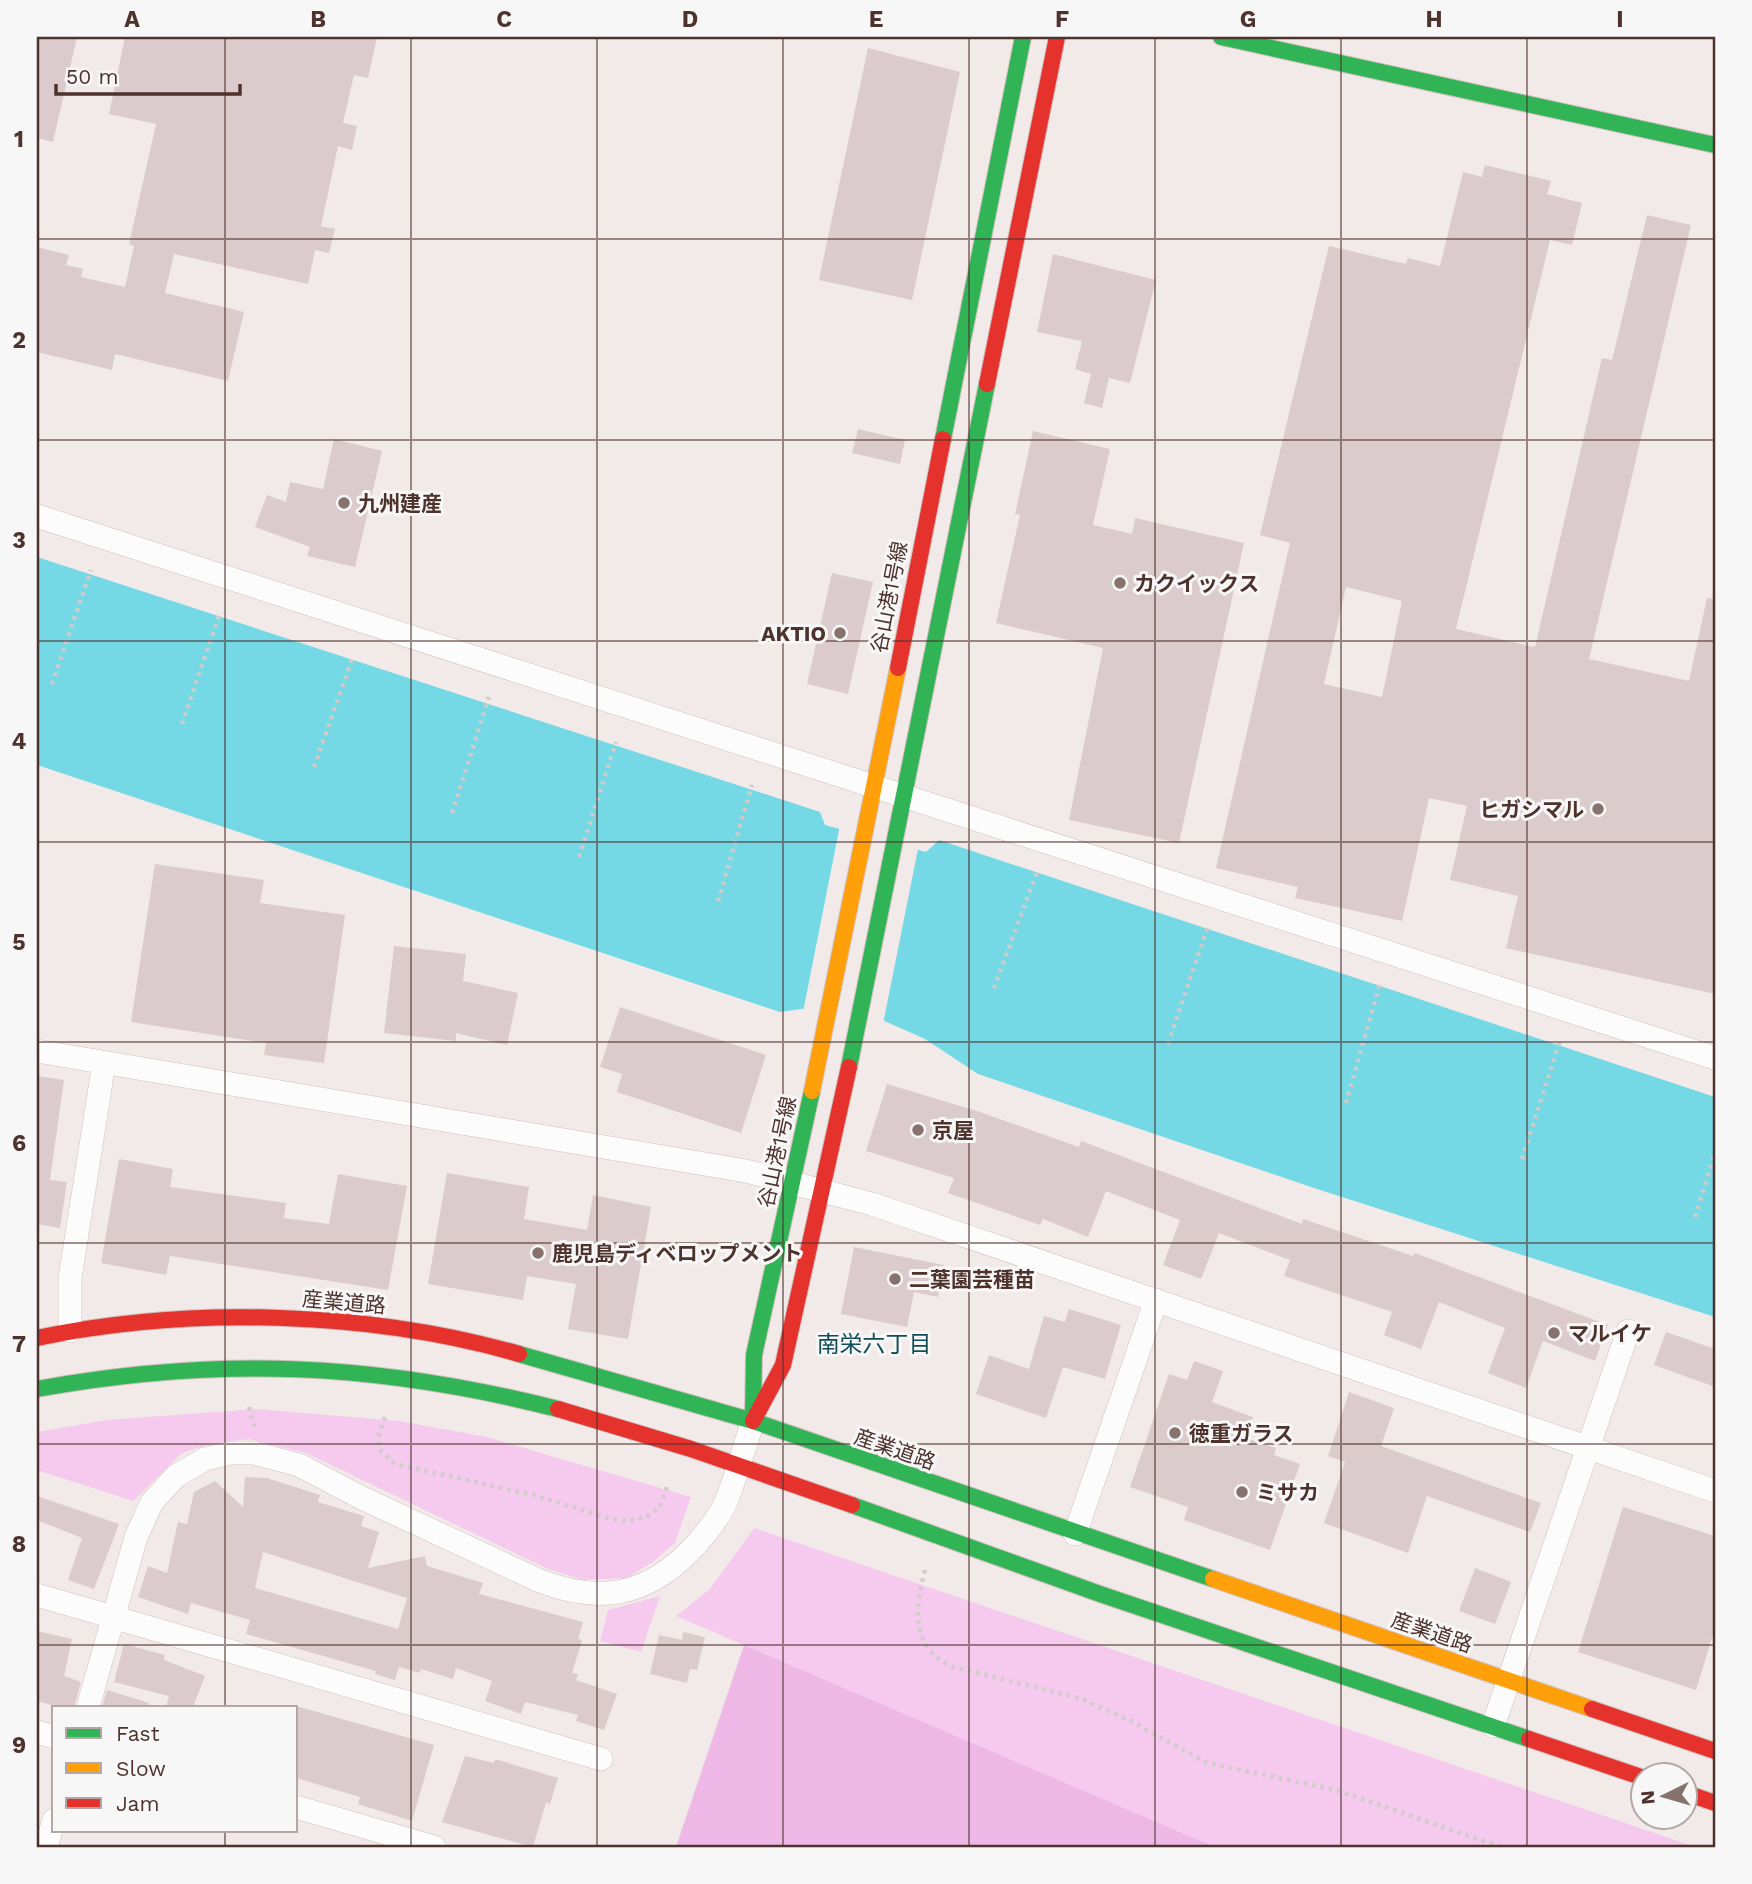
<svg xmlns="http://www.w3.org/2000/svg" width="1752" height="1884" font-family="'Work Sans','Noto Sans JP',sans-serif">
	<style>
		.green { fill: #f5caee }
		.forest { fill: #edb8e6 }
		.water { fill: #74d8e5 }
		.pier { fill: #f2eae8 }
		.building { fill: #dccbcc; fill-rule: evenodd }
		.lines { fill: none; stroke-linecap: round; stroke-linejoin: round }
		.street-casing { stroke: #d1c0be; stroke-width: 24 }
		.fast-casing { stroke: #d1c0be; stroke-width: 18 }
		.slow-casing { stroke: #d1c0be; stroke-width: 18 }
		.jam-casing { stroke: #d1c0be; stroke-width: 18 }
		.path { stroke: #d1cbca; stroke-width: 4.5; stroke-dasharray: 3.5 5; stroke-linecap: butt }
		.street { stroke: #fdfcfc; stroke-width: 23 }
		.fast { stroke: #30b455; stroke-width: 16 }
		.slow { stroke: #ff9f0a; stroke-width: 16 }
		.jam { stroke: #e5322d; stroke-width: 16 }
		.grid { fill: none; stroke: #4e322d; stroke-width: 2; stroke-opacity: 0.55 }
		.poi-dot { fill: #87726e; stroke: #f7f7f7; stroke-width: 2.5 }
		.labels { text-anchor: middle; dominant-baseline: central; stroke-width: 6; stroke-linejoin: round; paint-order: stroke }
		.poi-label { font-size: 21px; font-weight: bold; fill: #4e322d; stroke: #f7f7f7; text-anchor: start }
		.street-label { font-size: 21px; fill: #4e322d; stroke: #f7f7f7 }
		.neighbourhood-label { font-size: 23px; fill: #114d56; stroke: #f7f7f7 }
		.neatline { fill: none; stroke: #4e322d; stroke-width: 2.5 }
		.grid-label { font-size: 23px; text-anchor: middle; font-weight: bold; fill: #4e322d }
	</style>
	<rect width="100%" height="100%" fill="#f2eae8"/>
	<g class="green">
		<polygon points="256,1409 399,1421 487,1437 691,1497 675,1543 653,1562 626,1578 583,1580 548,1569 306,1453 249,1439 210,1444 182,1453 133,1501 37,1470 37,1432 107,1420"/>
		<polygon points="754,1528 1696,1847 1215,1847 676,1616 710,1589"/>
		<polygon points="660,1596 641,1652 600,1641 608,1610"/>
	</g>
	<polygon class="forest" points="744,1645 1215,1847 676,1847"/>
	<polygon class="water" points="37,557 820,812 825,825 926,852 939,840 1715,1097 1715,1317 1311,1187 978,1074 925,1039 844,1003 780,1012 37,765"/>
	<polygon class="pier" points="840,825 918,849 883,1024 843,1006 803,1012"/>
	<g class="building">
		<polygon points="40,37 77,37 53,142 37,138 37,49"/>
		<polygon points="125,37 377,37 368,78 354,75 343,123 357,126 352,150 338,146 321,226 335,229 329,253 315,250 308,284 174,254 165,293 244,312 228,381 115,354 112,370 37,352 37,247 69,255 66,265 83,269 81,277 125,287 134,246 129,244 156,124 109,114"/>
		<polygon points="868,48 960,72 912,300 819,280"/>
		<path d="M1485,165L1551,181L1547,194L1582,203L1572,245L1550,240L1456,629L1535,647L1602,358L1612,360L1647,215L1691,225L1589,659L1689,681L1707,598L1715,599V994L1506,948L1518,896L1450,880L1467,806L1429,798L1402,921L1295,898L1298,887L1216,868L1290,543L1260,535L1329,246L1406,264L1408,258L1440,266L1463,172L1482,177ZM1346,587L1402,601L1382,697L1324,684Z"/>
		<polygon points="1053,254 1156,280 1130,383 1109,378 1102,408 1084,403 1091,374 1075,369 1082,341 1037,332"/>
		<polygon points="858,429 905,440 900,464 852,453"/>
		<polygon points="1033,431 1110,449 1093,525 1132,534 1135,518 1244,543 1179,843 1069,820 1103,648 996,623 1020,515 1015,514"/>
		<polygon points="334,439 382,451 355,567 307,556 310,547 255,527 267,495 286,502 290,482 323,489"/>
		<polygon points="832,573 873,582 848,694 807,684"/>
		<polygon points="155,864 264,880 260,903 345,915 324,1063 264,1055 266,1043 131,1022"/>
		<polygon points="394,946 466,954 463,981 518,993 507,1045 456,1033 456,1041 384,1033"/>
		<polygon points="620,1007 766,1055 741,1133 617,1092 622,1074 600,1067"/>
		<polygon points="37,1076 64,1080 50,1180 67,1182 60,1228 37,1224"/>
		<polygon points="887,1084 977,1111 1079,1147 1081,1141 1302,1224 1303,1219 1413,1256 1415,1253 1608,1325 1595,1361 1543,1341 1526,1388 1488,1373 1505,1328 1439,1302 1421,1349 1384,1335 1392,1312 1284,1276 1290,1260 1219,1233 1201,1279 1163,1265 1180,1220 1106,1191 1088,1237 1043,1219 1040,1225 948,1193 954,1178 866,1151"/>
		<polygon points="119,1159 173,1169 170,1187 286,1203 284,1218 329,1224 338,1174 407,1186 388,1290 170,1256 166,1275 101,1263"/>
		<polygon points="447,1173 529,1187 524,1219 587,1230 593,1195 651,1207 628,1339 568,1329 576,1284 527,1276 523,1300 428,1284"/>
		<polygon points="854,1247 944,1265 938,1297 914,1292 907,1327 841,1314"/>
		<polygon points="1069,1309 1121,1325 1105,1379 1063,1367 1046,1418 976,1394 989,1355 1029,1369 1044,1316 1065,1322"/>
		<polygon points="1666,1332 1715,1349 1715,1387 1654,1365"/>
		<polygon points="1194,1361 1223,1371 1212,1402 1253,1417 1246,1438 1276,1448 1274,1455 1300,1464 1270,1550 1184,1520 1188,1507 1130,1487 1169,1374 1187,1380"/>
		<polygon points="1349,1392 1394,1408 1381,1446 1541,1503 1530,1532 1427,1496 1408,1553 1324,1523 1345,1462 1328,1456"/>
		<path d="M245,1477L267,1478L320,1495L318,1502L364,1516L361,1526L379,1532L368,1568L425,1556L427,1566L483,1583L479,1594L583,1622L578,1639L582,1640L572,1673L578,1674L576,1680L617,1694L604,1730L576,1721L578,1715L525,1702L521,1714L485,1701L492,1681L456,1668L453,1679L421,1669L420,1673L399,1667L395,1680L375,1674L376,1671L246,1634L250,1620L191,1603L188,1614L138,1597L148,1566L167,1573L178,1522L187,1524L194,1492L215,1481L243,1507ZM263,1552L407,1598L398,1629L255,1588Z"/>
		<polygon points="37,1496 119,1524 94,1589 68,1580 82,1538 37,1520"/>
		<polygon points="1623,1507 1715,1536 1715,1628 1696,1690 1578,1652"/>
		<polygon points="1475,1568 1511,1582 1495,1624 1459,1611"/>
		<polygon points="37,1631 72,1639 64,1676 81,1682 74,1707 59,1707 37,1701"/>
		<polygon points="683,1632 705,1637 697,1670 690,1669 687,1683 650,1674 659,1635 682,1640"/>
		<polygon points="124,1644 165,1655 164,1660 205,1676 193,1707 166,1707 169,1696 114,1682"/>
		<polygon points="107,1690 149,1703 148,1707 102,1707"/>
		<polygon points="296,1706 434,1745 412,1821 358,1804 360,1797 296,1778"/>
		<polygon points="465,1756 494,1763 495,1759 558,1778 550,1804 546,1802 533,1847 442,1822"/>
	</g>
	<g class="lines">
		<defs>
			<g id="street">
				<polyline points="37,516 1715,1058"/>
				<polyline points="37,1051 746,1171 872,1204 1715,1491"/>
				<polyline points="70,1331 70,1278 104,1063"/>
				<polyline points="1075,1534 1156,1300"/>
				<polyline points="37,1595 601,1759"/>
				<path d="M88,1707L136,1537L152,1502L176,1476L205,1459L230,1453H254L299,1465L362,1498L540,1581C600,1604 646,1596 691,1550C704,1536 718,1520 726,1502C736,1476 744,1448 753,1421"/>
				<polyline points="1493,1726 1628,1331"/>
				<polyline points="37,1732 54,1737"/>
				<polyline points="296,1807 434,1847"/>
				<polyline points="46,1847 54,1820"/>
			</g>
			<g id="fast">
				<polyline points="1221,37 1715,145"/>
				<polyline points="943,439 1023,37"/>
				<polyline points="849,1067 987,384"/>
				<polyline points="519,1354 753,1421 1213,1579"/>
				<path d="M37,1389C220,1356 377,1363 558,1409"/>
				<polyline points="753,1416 754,1355 812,1091"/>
				<polyline points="852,1505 1100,1594 1529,1739"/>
			</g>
			<g id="slow">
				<polyline points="812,1091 898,668"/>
				<polyline points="1213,1579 1592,1709"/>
			</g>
			<g id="jam">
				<polyline points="987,384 1057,37"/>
				<polyline points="898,668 943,439"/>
				<path d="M37,1338C188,1306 370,1311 519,1354"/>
				<polyline points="558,1409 691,1449 852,1505"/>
				<polyline points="753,1421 783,1365 849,1067"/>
				<polyline points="1592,1709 1715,1751"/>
				<polyline points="1529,1739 1644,1778"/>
				<polyline points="1686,1793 1715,1803"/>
			</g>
		</defs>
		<use href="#street" class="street-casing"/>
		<use href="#fast" class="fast-casing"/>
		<use href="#slow" class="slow-casing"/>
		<use href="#jam" class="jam-casing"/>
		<g class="path">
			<polyline points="52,684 91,570"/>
			<polyline points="182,724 220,613"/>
			<polyline points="314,767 353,656"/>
			<polyline points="452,813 489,697"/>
			<polyline points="579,857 616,742"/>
			<polyline points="718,901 752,785"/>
			<polyline points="994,988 1038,869"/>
			<polyline points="1168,1044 1208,926"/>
			<polyline points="1346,1103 1380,983"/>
			<polyline points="1522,1159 1560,1041"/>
			<polyline points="1695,1217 1715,1153"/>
			<polyline points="249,1407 255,1429"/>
			<polyline points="385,1417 379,1433 379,1449 395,1464 534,1495 611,1519 626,1521 646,1517 659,1508 668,1485"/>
			<path d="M925,1570C915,1609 910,1648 953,1667L1079,1698L1131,1721L1207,1763L1336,1790L1501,1847"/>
		</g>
		<use href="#street" class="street"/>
		<use href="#fast" class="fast"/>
		<use href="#slow" class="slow"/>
		<use href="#jam" class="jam"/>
	</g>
	<path class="grid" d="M225,37V1707M411,37V1847M597,37V1847M783,37V1847M969,37V1847M1155,37V1847M1341,37V1847M1527,37V1847M37,239H1715M37,440H1715M37,641H1715M37,842H1715M37,1042H1715M37,1243H1715M37,1444H1715M37,1645H1715M225,1830V1847"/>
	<g class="poi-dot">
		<circle cx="344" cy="503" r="7"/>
		<circle cx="1120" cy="583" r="7"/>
		<circle cx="840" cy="633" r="7"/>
		<circle cx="1598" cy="809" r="7"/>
		<circle cx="918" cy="1130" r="7"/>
		<circle cx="538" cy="1253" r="7"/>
		<circle cx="895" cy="1279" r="7"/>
		<circle cx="1554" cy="1333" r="7"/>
		<circle cx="1175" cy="1433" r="7"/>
		<circle cx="1242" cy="1492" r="7"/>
	</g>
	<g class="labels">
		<g class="poi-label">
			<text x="358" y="503">九州建産</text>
			<text x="1134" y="583">カクイックス</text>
			<text x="826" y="633" text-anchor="end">AKTIO</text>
			<text x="1584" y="809" text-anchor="end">ヒガシマル</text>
			<text x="932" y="1130">京屋</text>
			<text x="552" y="1253">鹿児島ディベロップメント</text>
			<text x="909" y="1279">二葉園芸種苗</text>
			<text x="1568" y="1333">マルイケ</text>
			<text x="1189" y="1433">徳重ガラス</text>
			<text x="1256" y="1492">ミサカ</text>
		</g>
		<g class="street-label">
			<text transform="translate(889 597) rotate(-79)">谷山港1号線</text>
			<text transform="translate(777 1152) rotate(-78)">谷山港1号線</text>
			<text transform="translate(344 1302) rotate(5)">産業道路</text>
			<text transform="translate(895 1449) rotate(19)">産業道路</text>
			<text transform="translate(1432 1632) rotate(19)">産業道路</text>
		</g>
		<g class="neighbourhood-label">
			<text x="874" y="1344">南栄六丁目</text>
		</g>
	</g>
	<rect width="1752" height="1884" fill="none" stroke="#f7f7f7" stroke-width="77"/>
	<rect x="52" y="1706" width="245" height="126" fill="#f7f7f7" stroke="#b3a8a6" stroke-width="2"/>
	<rect x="66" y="1728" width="35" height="10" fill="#30b455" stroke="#b3a8a6" stroke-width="2"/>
	<text x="116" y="1741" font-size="21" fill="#4e322d">Fast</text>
	<rect x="66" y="1763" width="35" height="10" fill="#ff9f0a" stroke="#b3a8a6" stroke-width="2"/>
	<text x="116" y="1776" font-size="21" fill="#4e322d">Slow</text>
	<rect x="66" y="1798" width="35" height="10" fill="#e5322d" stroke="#b3a8a6" stroke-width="2"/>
	<text x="116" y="1811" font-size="21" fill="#4e322d">Jam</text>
	<g transform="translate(1664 1796) rotate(265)"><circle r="33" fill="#f7f7f7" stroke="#b3a8a6" stroke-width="2"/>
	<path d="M0-5L12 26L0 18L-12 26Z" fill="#87726e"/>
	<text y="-10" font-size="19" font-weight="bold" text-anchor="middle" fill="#4e322d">N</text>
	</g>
	<path d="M56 84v10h184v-10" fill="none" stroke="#4e322d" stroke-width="3.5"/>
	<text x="66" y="84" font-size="21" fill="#4e322d" stroke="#f7f7f7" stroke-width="5" paint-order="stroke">50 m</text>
	<rect x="38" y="38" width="1676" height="1808" class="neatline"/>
	<g class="grid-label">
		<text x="132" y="27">A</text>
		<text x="318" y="27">B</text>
		<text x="504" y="27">C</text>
		<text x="690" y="27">D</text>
		<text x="876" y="27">E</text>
		<text x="1062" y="27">F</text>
		<text x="1248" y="27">G</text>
		<text x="1434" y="27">H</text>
		<text x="1620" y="27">I</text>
		<text x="19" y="147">1</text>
		<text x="19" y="348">2</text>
		<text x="19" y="548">3</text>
		<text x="19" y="749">4</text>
		<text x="19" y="950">5</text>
		<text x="19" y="1151">6</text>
		<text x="19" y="1352">7</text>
		<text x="19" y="1552">8</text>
		<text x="19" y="1753">9</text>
	</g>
</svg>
